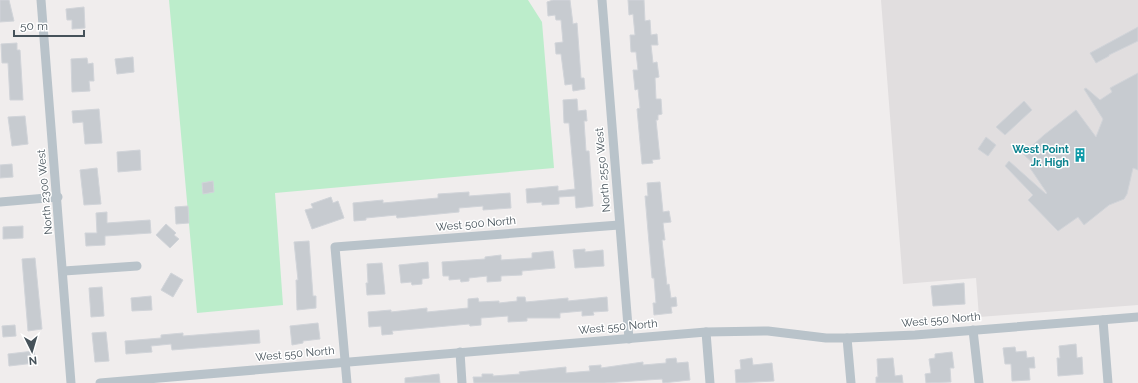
<svg xmlns="http://www.w3.org/2000/svg" width="1138" height="383" font-family="Raleway,sans-serif">
	<style>
		.education { fill: #e1dedf }
		.green { fill: #bcedcb }
		.building { fill: #c7cbd0; stroke: #d1d4d9 }
		.lines { fill: none; stroke-linecap: round; stroke-linejoin: round }
		.minor { stroke: #b9c3ca; stroke-width: 9 }
		.labels { text-anchor: middle; dominant-baseline: central; stroke-width: 3; stroke-linejoin: round; paint-order: stroke }
		.culture-label { font-size: 11px; font-weight: bold; fill: #0d838f; stroke: #fff; text-anchor: end }
		.street-label { font-size: 11px; fill: #46525a; stroke: #fff }
	</style>
	<rect width="100%" height="100%" fill="#f0eded"/>
	<polygon class="education" points="881,0 1138,0 1138,305 979,317 976,278 903,284"/>
	<polygon class="green" points="169,0 528,0 542,22 554,168 275,193 283,305 197,313"/>
	<g class="building">
		<polygon points="0,0 9,0 14,21 0,22"/>
		<polygon points="553,0 570,0 573,24 577,23 581,78 584,78 585,89 573,91 572,84 565,85 561,54 556,54 555,43 563,42 561,20 556,20 555,15 548,16 547,2"/>
		<polygon points="628,0 644,0 645,21 650,20 651,35 657,34 658,45 651,45 653,63 657,62 659,77 655,78 656,99 661,99 662,114 658,115 658,120 656,120 660,159 652,160 653,163 642,164 637,109 640,108 638,89 635,90 633,70 638,70 636,52 631,52 630,35 635,35 633,14 629,15"/>
		<polygon points="84,7 85,28 72,29 72,20 67,20 66,9"/>
		<polygon points="1138,27 1138,41 1109,55 1109,56 1096,63 1090,53"/>
		<polygon points="17,43 17,50 20,50 23,100 10,100 8,63 2,63 1,44"/>
		<polygon points="133,57 134,72 117,74 115,59"/>
		<polygon points="87,58 88,64 93,63 94,81 89,81 90,91 72,92 71,59"/>
		<polygon points="1138,73 1138,170 1133,168 1127,194 1124,199 1109,205 1084,225 1078,217 1058,231 1028,200 1033,195 1005,166 1009,161 1046,194 1047,193 1030,168 1034,164 1023,154 1044,135 1076,110 1096,137 1103,119 1084,89 1086,88 1100,100 1112,92 1110,88"/>
		<polygon points="577,99 578,111 586,110 587,121 584,121 586,151 589,151 593,206 576,208 575,196 559,197 559,204 542,205 542,202 527,203 526,189 558,186 558,191 575,189 569,123 564,123 563,100"/>
		<polygon points="1024,101 1032,110 1005,135 996,127"/>
		<polygon points="99,109 102,143 85,144 83,122 73,123 72,111"/>
		<polygon points="25,116 28,144 12,146 8,117"/>
		<polygon points="986,137 996,145 988,156 978,149"/>
		<polygon points="140,150 141,170 118,172 117,152"/>
		<polygon points="12,164 13,177 0,178 0,165"/>
		<polygon points="97,168 101,204 84,205 80,170"/>
		<polygon points="213,181 214,192 203,194 202,183"/>
		<polygon points="660,182 663,212 669,211 671,222 663,223 665,240 662,240 667,285 669,284 671,298 676,297 677,306 671,307 672,313 654,315 653,303 656,303 654,278 652,278 645,196 648,196 647,183"/>
		<polygon points="469,192 469,196 510,193 511,208 483,210 483,206 459,208 459,212 397,218 396,215 366,218 366,220 354,221 353,203 383,200 383,203 438,198 438,194"/>
		<polygon points="331,197 333,203 338,201 344,218 312,229 305,210 313,208 311,204"/>
		<polygon points="188,206 189,223 176,224 175,207"/>
		<polygon points="107,212 107,223 150,220 151,233 105,236 105,245 86,246 85,233 97,233 96,213"/>
		<polygon points="166,224 176,233 174,235 179,239 170,248 156,235"/>
		<polygon points="23,226 23,238 3,239 3,227"/>
		<polygon points="309,241 313,296 316,296 316,308 297,310 296,280 298,280 294,242"/>
		<polygon points="585,249 585,252 603,250 604,266 575,268 573,250"/>
		<polygon points="553,251 555,268 522,271 522,275 501,276 501,281 487,282 487,276 469,278 469,281 461,282 460,279 449,280 449,276 443,276 442,262 485,259 485,257 501,255 501,260 532,258 532,253"/>
		<polygon points="35,258 42,329 28,331 22,259"/>
		<polygon points="428,262 429,278 422,279 422,284 412,285 411,282 401,283 399,265"/>
		<polygon points="382,263 385,294 367,295 366,283 368,283 367,264"/>
		<polygon points="171,273 183,280 173,297 161,290"/>
		<polygon points="964,283 965,304 933,306 931,286"/>
		<polygon points="102,287 104,316 91,317 89,288"/>
		<polygon points="151,296 152,310 132,311 131,298"/>
		<polygon points="517,297 525,297 526,302 568,298 568,301 607,297 608,311 593,312 594,315 582,316 582,311 560,313 560,318 527,318 527,321 508,322 508,316 481,318 481,325 470,326 469,324 392,331 393,334 382,335 381,326 369,327 368,312 391,310 391,312 427,308 427,312 468,308 468,299 478,298 479,302 499,301 499,303 517,301"/>
		<polygon points="318,323 320,339 303,341 303,343 292,345 290,326"/>
		<polygon points="15,325 16,336 3,337 2,326"/>
		<polygon points="259,330 260,343 172,350 171,344 151,346 152,352 126,354 125,341 161,338 161,335 183,333 183,336"/>
		<polygon points="106,332 109,361 95,362 92,333"/>
		<polygon points="1076,344 1077,358 1082,357 1083,374 1058,376 1057,358 1060,358 1059,346"/>
		<polygon points="1015,347 1016,352 1026,351 1027,358 1034,357 1035,368 1029,368 1030,380 1012,381 1011,364 1005,364 1003,348"/>
		<polygon points="34,351 35,363 9,366 8,354"/>
		<polygon points="952,352 954,368 950,368 951,382 926,383 925,374 931,373 929,359 935,358 935,354"/>
		<polygon points="676,358 677,363 688,362 690,380 663,383 662,379 604,383 474,383 473,377 482,377 482,374 493,374 493,376 520,374 519,372 566,367 566,373 590,371 589,366 601,365 601,368 643,362 643,365 666,363 666,359"/>
		<polygon points="752,358 753,365 772,363 774,381 736,383 735,370 741,369 740,360"/>
		<polygon points="893,358 895,376 902,375 903,383 876,383 876,377 878,377 877,359"/>
		<polygon points="439,374 440,383 405,383 405,378"/>
	</g>
	<g class="lines">
		<g class="minor">
			<polyline points="41,0 71,383"/>
			<polyline points="602,0 629,339"/>
			<polyline points="0,202 58,197"/>
			<polyline points="64,271 137,266"/>
			<polyline points="1103,320 1108,383"/>
			<polyline points="973,330 979,383"/>
			<polyline points="706,332 710,383"/>
			<polyline points="847,338 851,383"/>
			<polyline points="460,352 462,383"/>
			<polyline points="100,383 706,332 768,331 826,338 847,338 915,335 1138,317"/>
			<polyline points="347,383 335,247 619,225"/>
		</g>
	</g>
	<defs>
		<symbol id="building-bare" viewBox="-9 -9 18 18"><path d="M-4-6H4V6H1V3H-1V6H-4ZM-2.5-4.3h1.7v1.8h-1.7ZM.8-4.3h1.7v1.8H.8ZM-2.5-1h1.7V.8h-1.7ZM.8-1h1.7V.8H.8Z" fill="#0f9aa8" stroke="#fff" stroke-width="2.5" paint-order="stroke"/></symbol>
	</defs>
	<g fill-rule="evenodd">
		<use href="#building-bare" x="1070" y="145" width="20" height="20"/>
	</g>
	<g class="labels">
		<g class="culture-label">
			<text x="1069" y="149">West Point<tspan x="1069" dy="13">Jr. High</tspan></text>
		</g>
		<g class="street-label">
			<text transform="translate(603 170) rotate(-95)">North 2550 West</text>
			<text transform="translate(45 192) rotate(-95)">North 2300 West</text>
			<text transform="translate(476 224) rotate(-5)">West 500 North</text>
			<text transform="translate(941 320) rotate(-5)">West 550 North</text>
			<text transform="translate(618 327) rotate(-5)">West 550 North</text>
			<text transform="translate(295 354) rotate(-5)">West 550 North</text>
		</g>
	</g>
	<g transform="translate(32 351) rotate(175)" stroke="#ffffff" stroke-width="3" paint-order="stroke">
	<path d="M0-3L7 15L0 10L-7 15Z" fill="#46525a"/>
	<text y="-6" font-size="11" font-weight="bold" text-anchor="middle" fill="#46525a">N</text>
	</g>
	<path d="M14 30v6h70v-6" fill="none" stroke="#46525a" stroke-width="2"/>
	<text x="20" y="30" font-size="12" fill="#46525a" stroke="#ffffff" stroke-width="3" paint-order="stroke">50 m</text>
</svg>
